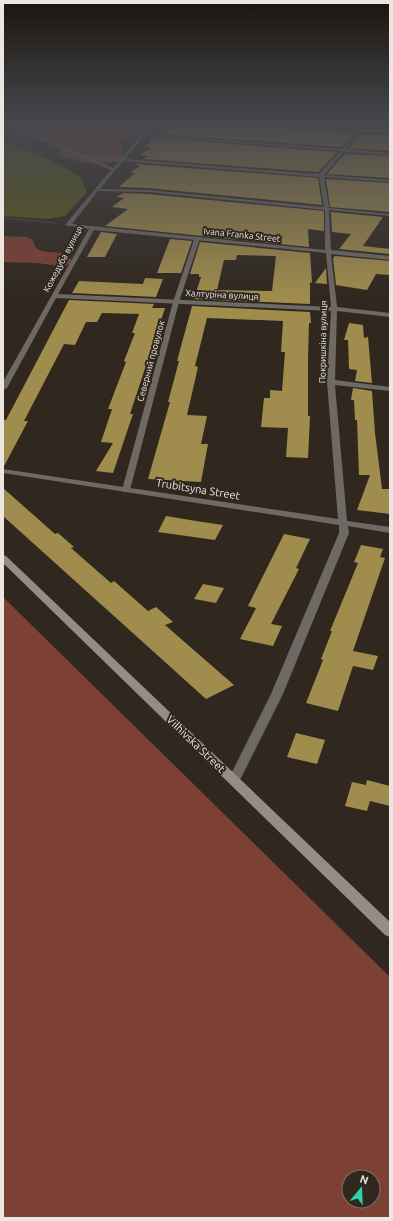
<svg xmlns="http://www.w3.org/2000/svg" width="393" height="1221" font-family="Ubuntu,sans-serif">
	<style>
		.forest { fill: #7d4034; fill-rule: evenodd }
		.water { fill: #585b18 }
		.building { fill: #a08c4c; fill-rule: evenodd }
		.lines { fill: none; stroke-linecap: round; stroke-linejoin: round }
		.path { stroke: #8b857d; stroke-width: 1.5; stroke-dasharray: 0.5 1.5; stroke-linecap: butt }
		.lane { fill: #6f6965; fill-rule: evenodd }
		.street { fill: #6f6965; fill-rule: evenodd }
		.secondary { fill: #968c86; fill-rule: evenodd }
		.labels { text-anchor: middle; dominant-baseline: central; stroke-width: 4; stroke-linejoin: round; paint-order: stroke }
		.far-street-label { font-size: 9px; fill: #ebe6e0; stroke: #30281f }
		.street-label { font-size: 11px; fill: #ebe6e0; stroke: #30281f }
	</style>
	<rect width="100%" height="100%" fill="#30281f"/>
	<g class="forest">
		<path d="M10,126H149L122,141V158L120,161C101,166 79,162 60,157L57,147L51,143L32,138L11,129Z"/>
		<path d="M3,236L27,237L33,240C35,256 52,250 63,254C66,255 69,258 72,260V264L61,266L37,263L3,262Z"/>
		<path d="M3,597L390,977V1218H3ZM349,1177H373V1201H349Z"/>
	</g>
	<path class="water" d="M3,142C17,145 71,167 80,178C83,181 85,188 87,192L65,216L48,219L3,216Z"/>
	<g class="building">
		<polygon points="173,126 259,126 355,133 341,147 160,134"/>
		<polygon points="361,134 390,135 390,151 349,148"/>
		<polygon points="153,138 337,152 318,172 143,159 148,156 140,155 151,148 143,147 153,141 149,141"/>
		<polygon points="345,154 390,156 390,178 327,174"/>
		<polygon points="136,164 318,178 322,205 148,188 119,187 135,173 130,173 141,165 135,165"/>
		<polygon points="326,179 390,183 390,212 330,207"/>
		<polygon points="123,193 148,194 324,211 324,231 308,229 309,247 105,226 128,209 112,207 124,198 117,197"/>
		<polygon points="331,212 383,217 363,246 390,249 390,254 339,249 351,234 332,232"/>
		<polygon points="101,232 117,234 105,257 87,257"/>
		<polygon points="170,239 192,241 181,273 157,273"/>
		<path d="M200,242L310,253L312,283L310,282V304L194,299L201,277H199V274H190ZM237,255L276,256L272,291L217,290L224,260H236Z"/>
		<polygon points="335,256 390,261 390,275 376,274 367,290 336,285 333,258"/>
		<polygon points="326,268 327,284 315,283"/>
		<polygon points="145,278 163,279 156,297 72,293 79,281 143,284"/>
		<polygon points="69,300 154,304 152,308 165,308 135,399 130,414 133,414 113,473 96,471 113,443 101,442 112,409 108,409 126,362 124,361 135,333 132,333 139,314 102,313 97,322 86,322 75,345 64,344 24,421 28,421 3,468 3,420 6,420"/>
		<polygon points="192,306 310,312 311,323 309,323 308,360 308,416 310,416 308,458 286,457 288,428 261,427 264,398 270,398 270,390 282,391 285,352 281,352 283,321 207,318 195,366 198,367 187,415 207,416 201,444 208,444 201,482 148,479 170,402 168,402 179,361 177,361"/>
		<polygon points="349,323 363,325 364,338 368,337 372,383 355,381 357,370 349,369 348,340 344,340"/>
		<polygon points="353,388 372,391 375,433 382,489 390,489 390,514 357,510 370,475 359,475 357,420 355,420 354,400 351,400"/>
		<polygon points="3,488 55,534 58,533 74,547 71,548 111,583 114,581 148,611 156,607 173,622 165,625 234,685 206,699 3,516"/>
		<polygon points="166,516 196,521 223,525 215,540 158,532"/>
		<polygon points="284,534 310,539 296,568 299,569 271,624 282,626 273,646 240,639 256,608 248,606"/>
		<polygon points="361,545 383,549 380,557 385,558 353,651 378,656 373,670 353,666 338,711 306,703 323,660 321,659 332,631 330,631 358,563 354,562"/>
		<polygon points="203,584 224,588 216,603 194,599"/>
		<polygon points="296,733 325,740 317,764 287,757"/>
		<polygon points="367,780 390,786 390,806 370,801 367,811 345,806 352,782 366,785"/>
	</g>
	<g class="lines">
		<polyline class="path" points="3,218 56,223"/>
		<polygon class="lane" points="195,237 200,238 179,302 130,490 129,492 123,492 122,490 173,302"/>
		<path class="street" d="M148,126H152L145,134L342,149L361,129L362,131L346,149L390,153V155L344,152L324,175L390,180V182L324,177L329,208L390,214V216L329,210L331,250L390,256V260L331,254L337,307L390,313V317L337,311L335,380L390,387V391L335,385L347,521L390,527V533L348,526L349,533L283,694L240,780L238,783L234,784L230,783L228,780L271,694L339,533V525L3,473V469L338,519L327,382L331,311L56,298L7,388L3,390V382L89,229L65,225L111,170L27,134L30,133L85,156L121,159ZM144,136L340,151L319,174L125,159ZM93,159L119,161L113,168ZM123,161L319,177L324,207L148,190L100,189ZM98,191L148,192L325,210V250L72,224ZM94,230L326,253L331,307L58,294Z"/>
		<g class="secondary">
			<polygon points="304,126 390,131 390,133 306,127"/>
			<polygon points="3,555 6,556 390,922 390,937 385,935 3,563"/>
		</g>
	</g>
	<linearGradient id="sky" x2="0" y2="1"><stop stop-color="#1a1611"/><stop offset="0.42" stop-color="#48484d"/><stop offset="1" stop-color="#48484d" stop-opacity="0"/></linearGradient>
	<rect width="393" height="297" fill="url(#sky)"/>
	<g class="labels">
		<g class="far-street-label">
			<text transform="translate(242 235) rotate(6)">Ivana Franka Street</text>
			<text transform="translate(63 259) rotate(-62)">Кожедуба вулиця</text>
			<text transform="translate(222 295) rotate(3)">Халтуріна вулиця</text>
			<text transform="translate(323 342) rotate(-89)">Покришкіна вулиця</text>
			<text transform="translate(151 361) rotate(-75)">Северний провулок</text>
		</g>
		<g class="street-label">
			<text transform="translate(198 489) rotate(9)">Trubitsyna Street</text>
			<text transform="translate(196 744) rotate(44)">Vilhivska Street</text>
		</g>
	</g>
	<rect width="393" height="1221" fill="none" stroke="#ebe6e0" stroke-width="8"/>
	<g transform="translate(361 1189) rotate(19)"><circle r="19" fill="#30281f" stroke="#7b746c"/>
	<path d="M0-3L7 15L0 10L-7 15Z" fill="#2ed4ab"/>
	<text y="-6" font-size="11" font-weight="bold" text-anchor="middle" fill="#ebe6e0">N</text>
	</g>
</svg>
